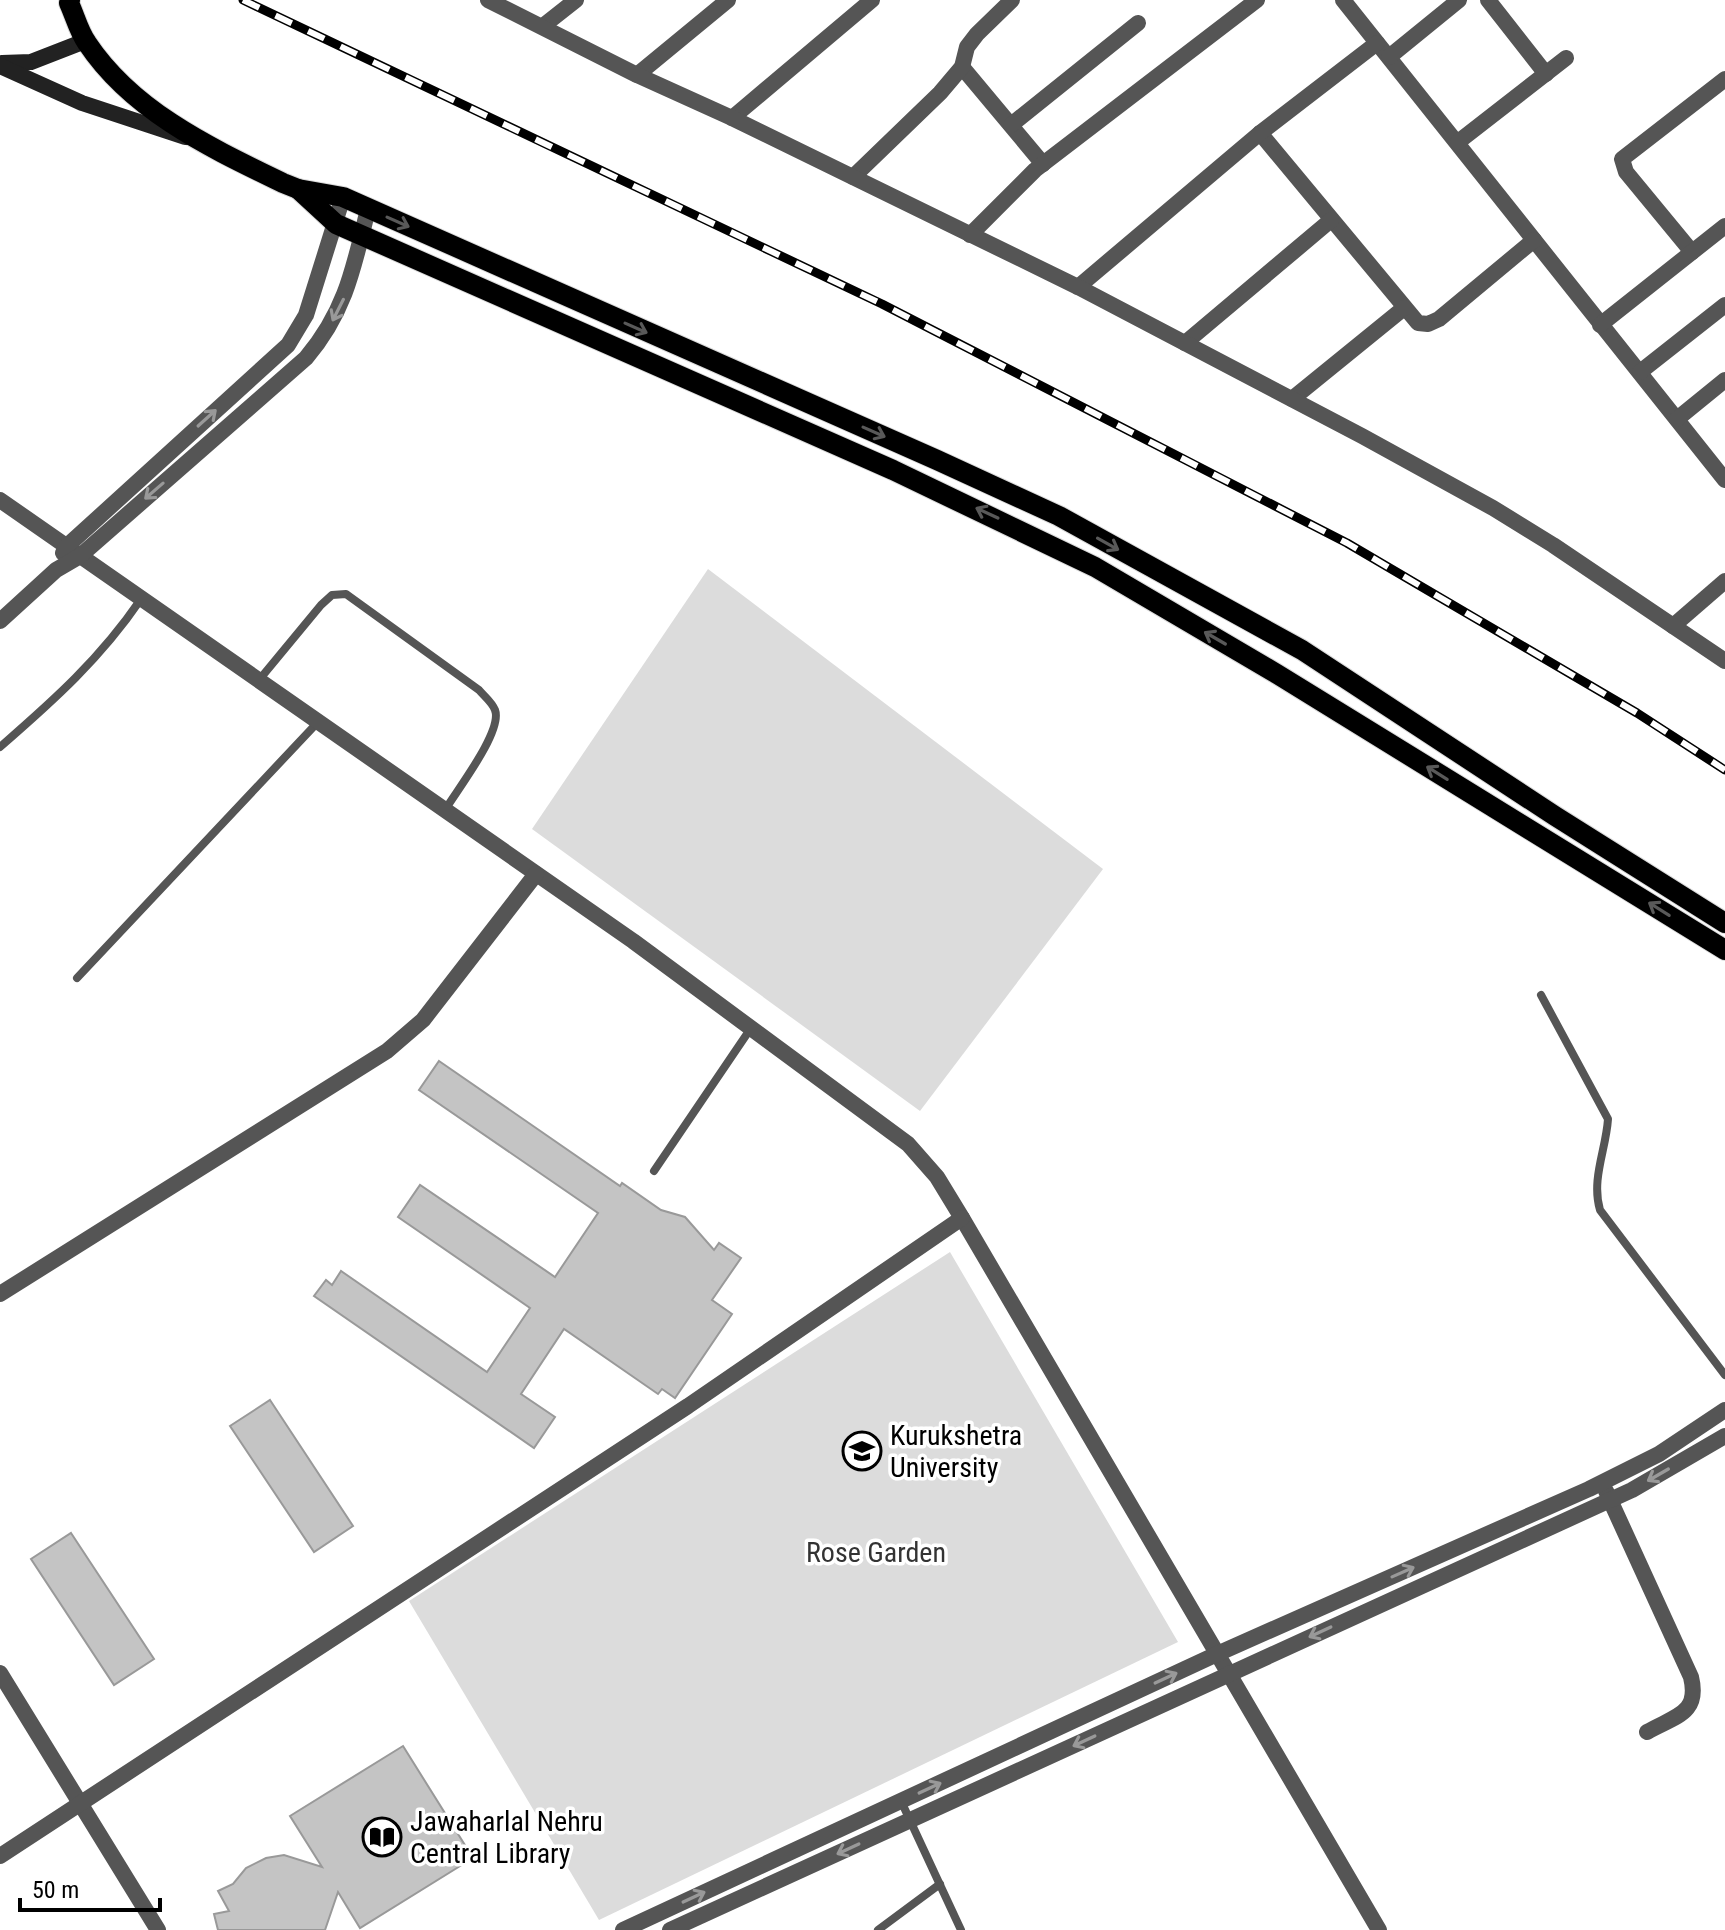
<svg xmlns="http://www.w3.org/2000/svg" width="1725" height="1930" font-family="'Roboto Condensed',sans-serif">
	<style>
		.green { fill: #dcdcdc }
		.building { fill: #c4c4c4; stroke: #999; stroke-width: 2 }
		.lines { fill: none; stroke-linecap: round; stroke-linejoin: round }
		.primary-casing { stroke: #dbdbdb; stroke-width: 22 }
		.service { stroke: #555; stroke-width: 8 }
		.minor { stroke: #555; stroke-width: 16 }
		.tertiary { stroke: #555; stroke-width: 16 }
		.secondary { stroke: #222; stroke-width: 16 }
		.primary { stroke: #000; stroke-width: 20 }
		.rail-casing { stroke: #000; stroke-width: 9 }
		.rail { stroke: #fff; stroke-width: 6; stroke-dasharray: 18; stroke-linecap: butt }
		.oneway { stroke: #595959 }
		.oneway2 { stroke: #999 }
		.labels { text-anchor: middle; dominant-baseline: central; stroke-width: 7; stroke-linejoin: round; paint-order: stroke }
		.poi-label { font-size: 28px; fill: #000; stroke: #fff; text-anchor: start }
		.park-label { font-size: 28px; fill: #333; stroke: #fff }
	</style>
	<rect width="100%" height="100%" fill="#fff"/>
	<g class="green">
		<polygon points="708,569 1103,869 920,1111 532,829"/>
		<polygon points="950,1252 1178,1642 599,1920 409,1601"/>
	</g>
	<g class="building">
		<polygon points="439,1061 620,1186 622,1183 661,1210 685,1217 714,1250 719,1243 741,1258 712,1300 732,1314 675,1398 662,1389 658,1394 564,1329 521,1394 555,1417 534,1448 314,1296 326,1280 332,1285 341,1271 487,1372 530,1308 398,1217 420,1185 555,1277 598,1213 419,1090"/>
		<polygon points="270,1400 353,1526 314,1552 230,1426"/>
		<polygon points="71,1533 154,1659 114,1685 31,1559"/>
		<polygon points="403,1746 473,1858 360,1928 338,1892 325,1930 218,1930 214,1914 229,1911 218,1891 233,1884 246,1868 266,1858 284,1855 322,1867 290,1816"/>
	</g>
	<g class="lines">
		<defs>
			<g id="primary">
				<path d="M70,0L69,3C75,16 79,32 87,43C133,112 211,148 283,183L298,189L343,197L937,460L1059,516L1302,650L1555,816L1725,923"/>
				<polyline points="298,189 336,224 893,470 1095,567 1277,674 1725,950"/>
			</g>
		</defs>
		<use href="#primary" class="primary-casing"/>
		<g class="service">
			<path d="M259,680L321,605L332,595L346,594L479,690C484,696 492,702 495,710C503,731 457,790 445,810"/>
			<path d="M0,747C54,700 100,659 141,599"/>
			<polyline points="77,978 318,722"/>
			<path d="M1541,995L1608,1119C1606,1150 1591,1179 1600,1210L1725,1375"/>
			<polyline points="654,1171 751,1028"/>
			<polyline points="901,1801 961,1930"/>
			<polyline points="878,1930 940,1884"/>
		</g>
		<g class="minor">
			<polyline points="1343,0 1725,480"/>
			<polyline points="1488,0 1546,74"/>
			<polyline points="543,26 576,0"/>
			<polyline points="1389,57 1459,0"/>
			<polyline points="962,67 1043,164"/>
			<polyline points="637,75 728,0"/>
			<polyline points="732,118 872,0"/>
			<polyline points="1011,125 1138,23"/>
			<polyline points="1260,133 1418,323 1428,324 1439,319 1534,240"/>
			<polyline points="1458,142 1566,58"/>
			<polyline points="853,177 940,93 962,67 967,47 977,34 1012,0"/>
			<polyline points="970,235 1035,170 1257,0"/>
			<polyline points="1692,252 1626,172 1622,159 1725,79"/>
			<polyline points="1078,287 1260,133 1377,43"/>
			<polyline points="1600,325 1725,226"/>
			<polyline points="1185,343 1331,220"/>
			<polyline points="1640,372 1725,305"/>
			<polyline points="1292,399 1404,308"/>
			<polyline points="1677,419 1725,380"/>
			<polyline points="0,500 633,941 908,1144 937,1177 962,1218 1379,1930"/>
			<polyline points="63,553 67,546 288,345 306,315 343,197"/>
			<path d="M0,621L56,570L80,556L306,358C346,311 354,266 368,209"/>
			<polyline points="1673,626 1725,581"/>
			<polyline points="0,1294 387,1051 423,1020 536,874"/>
			<path d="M1606,1491L1691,1677C1700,1714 1675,1716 1647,1732"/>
			<polyline points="0,1673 158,1930"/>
			<polyline points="0,1856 688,1406 962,1218"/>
			<polyline points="623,1930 1217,1654 1589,1489 1659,1454 1725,1410"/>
			<polyline points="670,1930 1632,1490 1725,1436"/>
		</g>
		<polyline class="tertiary" points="488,0 637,75 732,118 1078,287 1362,436 1493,508 1553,545 1725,661"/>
		<g class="secondary">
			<polyline points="2,63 31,62 85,41"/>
			<polyline points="0,66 82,103 185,137"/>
		</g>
		<use href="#primary" class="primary"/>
		<defs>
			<polyline id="rail" points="243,0 882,304 1347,543 1637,713 1725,770"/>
		</defs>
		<use href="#rail" class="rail-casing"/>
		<use href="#rail" class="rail"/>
	</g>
	<defs><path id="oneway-shaft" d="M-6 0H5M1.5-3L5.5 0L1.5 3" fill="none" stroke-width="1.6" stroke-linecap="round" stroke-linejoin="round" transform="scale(2)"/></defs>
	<g class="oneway">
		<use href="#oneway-shaft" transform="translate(398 222) rotate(24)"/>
		<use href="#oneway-shaft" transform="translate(636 328) rotate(24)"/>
		<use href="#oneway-shaft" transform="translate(874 432) rotate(24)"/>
		<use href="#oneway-shaft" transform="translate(987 513) rotate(-155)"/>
		<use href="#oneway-shaft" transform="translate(1108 544) rotate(29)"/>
		<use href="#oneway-shaft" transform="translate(1215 638) rotate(-150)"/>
		<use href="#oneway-shaft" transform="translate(1437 773) rotate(-148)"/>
		<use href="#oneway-shaft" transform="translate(1659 909) rotate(-148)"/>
	</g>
	<g class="oneway2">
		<use href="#oneway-shaft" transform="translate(338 310) rotate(117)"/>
		<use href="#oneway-shaft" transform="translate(207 418) rotate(-42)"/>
		<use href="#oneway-shaft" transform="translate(154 491) rotate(139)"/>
		<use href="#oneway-shaft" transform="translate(1658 1475) rotate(150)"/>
		<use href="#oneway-shaft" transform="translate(1403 1572) rotate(-24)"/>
		<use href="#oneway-shaft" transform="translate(1320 1632) rotate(155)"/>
		<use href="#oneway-shaft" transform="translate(1166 1678) rotate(-25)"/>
		<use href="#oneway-shaft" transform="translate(1084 1741) rotate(155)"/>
		<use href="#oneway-shaft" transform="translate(930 1788) rotate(-25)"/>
		<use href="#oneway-shaft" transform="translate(848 1849) rotate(155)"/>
		<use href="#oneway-shaft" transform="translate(694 1897) rotate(-25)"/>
	</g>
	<defs>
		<symbol id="university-ring" viewBox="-11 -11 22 22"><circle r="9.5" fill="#fff" stroke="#000" stroke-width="1.5"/><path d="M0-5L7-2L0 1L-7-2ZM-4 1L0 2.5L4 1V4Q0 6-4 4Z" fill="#000"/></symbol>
		<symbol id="library-ring" viewBox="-11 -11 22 22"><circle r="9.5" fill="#fff" stroke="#000" stroke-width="1.5"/><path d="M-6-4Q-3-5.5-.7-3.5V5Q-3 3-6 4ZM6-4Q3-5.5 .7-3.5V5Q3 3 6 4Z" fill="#000"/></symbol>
	</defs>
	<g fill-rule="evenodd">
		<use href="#university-ring" x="840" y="1429" width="44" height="44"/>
		<use href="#library-ring" x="360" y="1815" width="44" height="44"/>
	</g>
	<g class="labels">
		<g class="poi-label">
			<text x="890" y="1435">Kurukshetra<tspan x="890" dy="32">University</tspan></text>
			<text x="410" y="1821">Jawaharlal Nehru<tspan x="410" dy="32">Central Library</tspan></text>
		</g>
		<g class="park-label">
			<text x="876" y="1552">Rose Garden</text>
		</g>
	</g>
	<path d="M20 1898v12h140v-12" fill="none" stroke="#000000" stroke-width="4"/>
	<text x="32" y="1898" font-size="24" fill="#000000" stroke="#ffffff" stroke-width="6" paint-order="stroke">50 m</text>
</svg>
